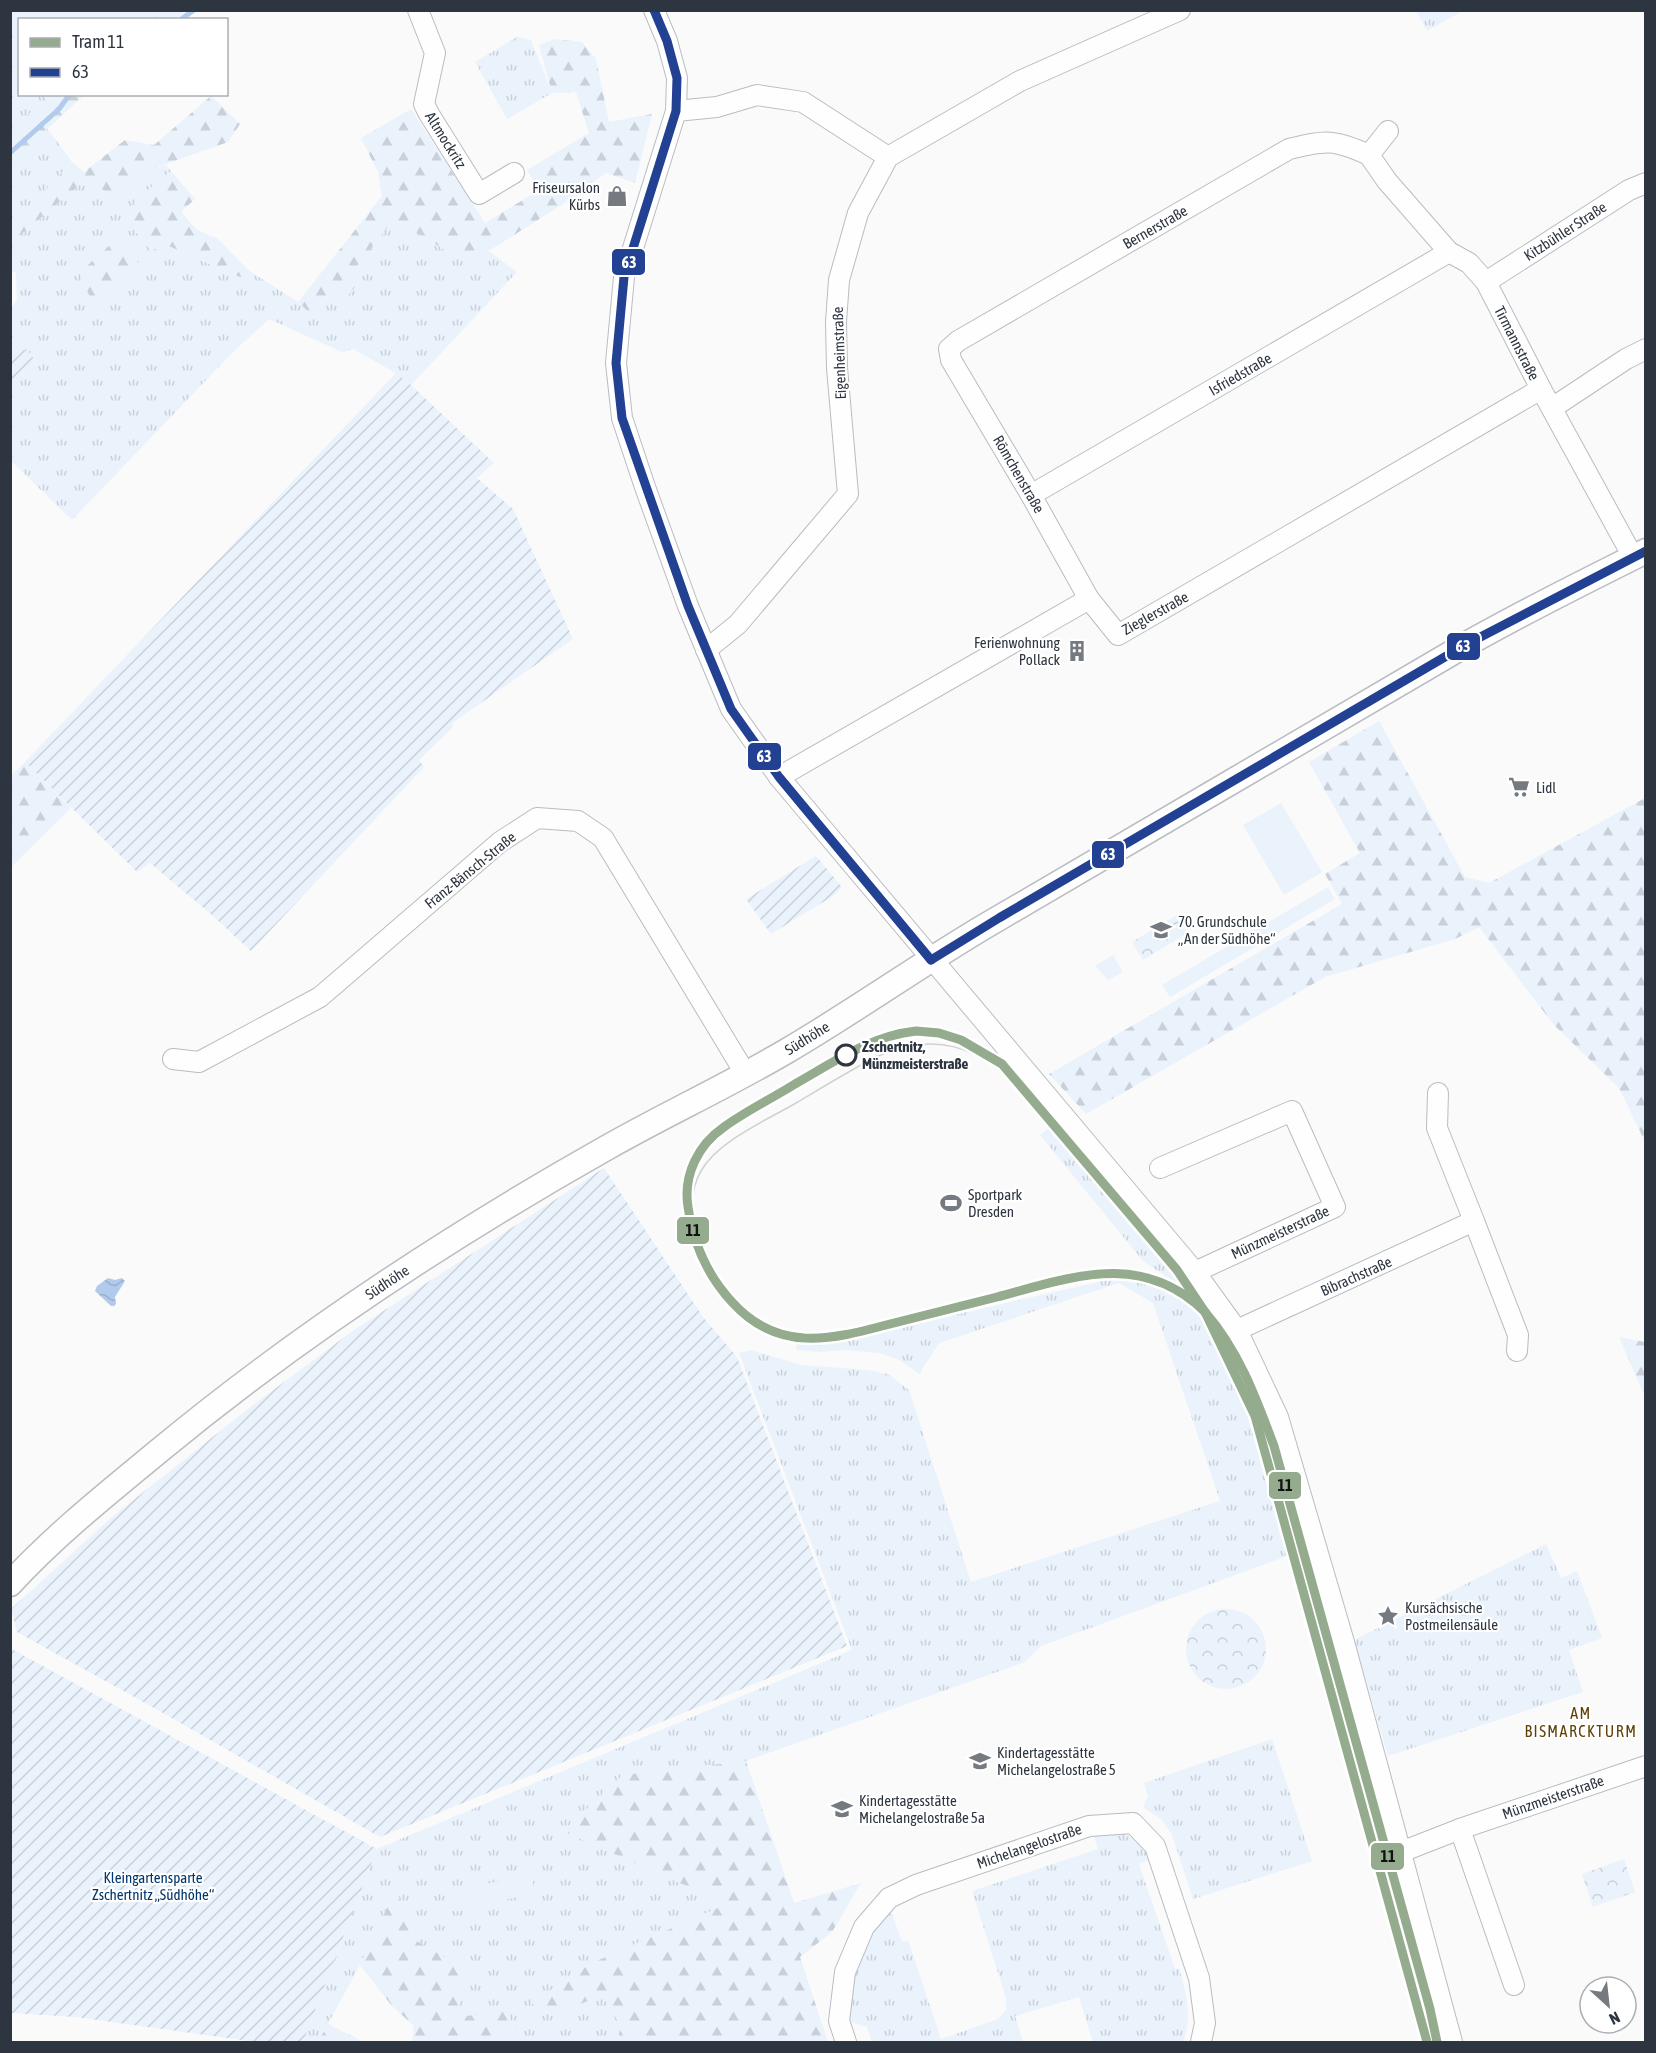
<svg xmlns="http://www.w3.org/2000/svg" width="1656" height="2053" font-family="'Asap Condensed',sans-serif">
	<style>
		.grass { fill: url(#grass-tufts) }
		.forest { fill: url(#forest-firs) }
		.park { fill: url(#park-crowns) }
		.garden { fill: url(#garden-furrows) }
		.pitch { fill: #eaf2fc }
		.water { fill: url(#water-waves) }
		.lines { fill: none; stroke-linecap: round; stroke-linejoin: round }
		.stream { stroke: #b1cbed; stroke-width: 5 }
		.minor-casing { stroke: #b9bcc1; stroke-width: 22 }
		.tertiary-casing { stroke: #b9bcc1; stroke-width: 27 }
		.minor { stroke: #fefefe; stroke-width: 20 }
		.tertiary { stroke: #fefefe; stroke-width: 24 }
		.tram { stroke: #d0d1d2; stroke-width: 1.5 }
		.bus-1-casing { stroke: #fff; stroke-width: 14 }
		.bus-1 { stroke: #224193; stroke-width: 9 }
		.tram-1-casing { stroke: #fff; stroke-width: 14 }
		.tram-1 { stroke: #95ab8e; stroke-width: 9 }
		.stop-dot { fill: #fff; stroke: #2d3540; stroke-width: 3 }
		.labels { text-anchor: middle; dominant-baseline: central; stroke-width: 4.5; stroke-linejoin: round; paint-order: stroke }
		.street-label { font-size: 15px; fill: #2d3540; stroke: #fff }
		.poi-label { font-size: 15px; fill: #2d3540; stroke: #fff; text-anchor: start }
		.stop-label { font-size: 15px; font-weight: bold; fill: #2d3540; stroke: #fff; text-anchor: start }
		.park-label { font-size: 15px; fill: #01356e; stroke: #fff }
		.neighbourhood-label { font-size: 16px; letter-spacing: 1.5px; fill: #604007; stroke: #fff }
		.line-badge { stroke: #fff; stroke-width: 2 }
		.badge-label { font-size: 16px; text-anchor: middle; font-weight: bold; fill: #fff }
		.pale-badge-label { font-size: 16px; text-anchor: middle; font-weight: bold; fill: #111 }
	</style>
	<defs>
		<pattern id="grass-tufts" width="24" height="20" patternUnits="userSpaceOnUse" patternTransform="scale(1.5)"><rect width="24" height="20" fill="#eaf2fc"/><path d="M3 7l-1-3M5 7V3M7 7l1-3M15 17l-1-3M17 17v-4M19 17l1-3" fill="none" stroke="#c9d0d9"/></pattern>
		<pattern id="forest-firs" width="22" height="20" patternUnits="userSpaceOnUse" patternTransform="scale(1.5)"><rect width="22" height="20" fill="#eaf2fc"/><path d="M5 1l3.5 6h-7zM16 11l3.5 6h-7z" fill="#c9d0d9"/></pattern>
		<pattern id="park-crowns" width="20" height="18" patternUnits="userSpaceOnUse" patternTransform="scale(1.5)"><rect width="20" height="18" fill="#eaf2fc"/><path d="M2 6a3 3 0 1 1 6 0M12 15a3 3 0 1 1 6 0" fill="none" stroke="#c9d0d9"/></pattern>
		<pattern id="garden-furrows" width="10" height="10" patternUnits="userSpaceOnUse" patternTransform="scale(1.5)"><rect width="10" height="10" fill="#eaf2fc"/><path d="M-1 1l2-2M0 10L10 0M9 11l2-2" fill="none" stroke="#c9d0d9"/></pattern>
		<pattern id="water-waves" width="16" height="10" patternUnits="userSpaceOnUse" patternTransform="scale(1.5)"><rect width="16" height="10" fill="#b1cbed"/><path d="M0 5q4-4 8 0t8 0" fill="none" stroke="#99afcc"/></pattern>
	</defs>
	<rect width="100%" height="100%" fill="#fafafa"/>
	<g class="grass">
		<polygon points="13,10 137,11 136,19 20,20 20,94 49,95 11,131 10,12"/>
		<polygon points="1416,11 1463,11 1427,31"/>
		<polygon points="517,37 531,40 552,93 507,119 475,62"/>
		<polygon points="47,128 72,162 11,226 11,163"/>
		<polygon points="166,165 171,171 137,199 151,251 164,244 240,277 248,270 298,302 310,313 330,296 347,296 359,283 357,266 394,219 468,264 489,251 517,272 411,385 396,373 353,349 342,352 269,319 234,351 72,520 11,461 11,384 35,361 11,355 11,309 17,299 16,273 11,271 11,243 89,177 111,196 146,171"/>
		<polygon points="1058,1120 1186,1272 1231,1338 1270,1423 1284,1466 1443,2042 1422,2042 1421,2034 1287,1556 1041,1646 1025,1662 746,1761 623,1775 563,1831 728,1904 592,1963 532,2003 552,2016 602,1995 621,2026 617,2042 492,2042 516,2031 459,2017 463,1968 415,1940 396,1889 360,1965 318,2042 303,2042 377,1849 852,1650 739,1353 751,1350 801,1365 867,1370 888,1374 909,1390 971,1582 1220,1501 1153,1303 1119,1283 939,1343 919,1374 900,1360 879,1353 845,1350 820,1352 796,1350 797,1344 839,1341 1120,1277 1167,1291 1177,1299 1185,1289 1143,1261 1040,1135"/>
		<polygon points="1546,1544 1561,1578 1577,1571 1602,1638 1569,1650 1583,1692 1388,1756 1354,1640"/>
		<polygon points="1272,1739 1312,1861 1193,1899 1172,1835 1162,1820 1143,1807 1148,1796 1144,1783"/>
		<path d="M1117,1832C1135,1838 1142,1842 1152,1859L1139,1864L1175,1969L1179,1968C1186,1993 1193,2017 1183,2042H1093L1079,1997L1015,2016L1023,2042H872L867,2027L850,2022C849,1970 857,1950 891,1911L902,1942L908,1940L941,2039L998,2019L1006,2010V1998L972,1891L1098,1849L1093,1834Z"/>
	</g>
	<g class="forest">
		<polygon points="137,11 137,10 188,11 176,19 136,19"/>
		<polygon points="555,39 582,42 596,59 609,122 652,114 635,183 606,173 560,206 468,264 394,219 357,266 359,283 347,296 329,296 310,313 298,302 382,196 378,172 361,138 411,109 485,223 539,190 527,170 589,133 576,92 552,93 539,45"/>
		<polygon points="49,95 84,95 11,163 11,131"/>
		<polygon points="211,96 240,124 228,142 146,171 111,196 88,178 11,243 11,226 72,162 84,172 125,140 154,145"/>
		<polygon points="171,171 195,199 181,212 197,230 218,239 248,270 240,277 164,244 151,251 125,219 137,199"/>
		<polygon points="119,237 140,265 97,304 89,295 79,273"/>
		<polygon points="1379,721 1465,877 1489,883 1645,798 1645,1142 1619,1088 1554,1025 1479,927 1455,939 1325,977 1086,1114 1049,1074 1342,904 1325,874 1360,853 1309,762"/>
		<polygon points="25,762 71,808 11,867 11,776"/>
		<polygon points="1619,1337 1645,1342 1645,1397"/>
		<polygon points="746,1761 794,1903 861,1883 832,1932 800,1957 828,2042 617,2042 621,2026 602,1995 552,2016 531,2003 592,1963 727,1904 563,1831 623,1775"/>
		<polygon points="396,1889 415,1940 463,1968 459,2017 506,2011 517,2031 492,2042 412,2042 414,2026 392,2006 360,1965"/>
		<polygon points="328,2024 364,2042 318,2042"/>
	</g>
	<g class="park">
		<polygon points="1175,916 1186,934 1143,960 1132,942"/>
		<circle cx="1226" cy="1649" r="40"/>
		<polygon points="1624,1859 1635,1892 1593,1907 1582,1874"/>
	</g>
	<g class="garden">
		<polygon points="22,349 30,353 35,361 11,384 11,355"/>
		<polygon points="396,373 411,385 494,463 477,478 513,509 573,639 452,723 453,727 419,760 424,767 251,951 213,916 150,863 137,872 25,762"/>
		<polygon points="816,856 842,887 833,896 771,934 746,899"/>
		<polygon points="604,1168 703,1317 737,1357 847,1646 380,1837 163,1713 17,1632 11,1609 112,1517 253,1405 354,1330"/>
		<polygon points="10,1648 377,1849 303,2042 256,2042 76,2017 11,2013"/>
	</g>
	<g class="pitch">
		<polygon points="1281,803 1322,872 1284,895 1243,825"/>
		<polygon points="1328,887 1335,899 1170,997 1162,985"/>
		<polygon points="1113,955 1123,972 1108,980 1095,966"/>
		<polygon points="531,1874 535,1893 454,1912 450,1892"/>
	</g>
	<polygon class="water" points="108,1278 115,1280 122,1278 125,1281 115,1297 116,1304 114,1306 111,1306 95,1291 97,1286"/>
	<g class="lines">
		<g class="stream">
			<polyline points="180,20 194,10"/>
			<polyline points="10,153 59,109 70,94"/>
		</g>
		<defs>
			<g id="minor">
				<polyline points="418,10 435,53 424,104 429,114 479,194 514,173"/>
				<polyline points="654,10 667,41 677,78 676,111 624,277 616,363 622,418 645,487 688,606 731,709 779,777 1195,1272 1237,1330 1278,1417 1344,1642 1452,2042"/>
				<polyline points="676,111 717,107 757,95 803,102 888,157"/>
				<path d="M1369,155C1334,139 1326,140 1289,149L958,341L949,349L951,360L1031,495L1089,599L1118,635L1541,389"/>
				<polyline points="1369,155 1387,181 1449,252 1469,263 1486,282 1541,389 1633,557"/>
				<polyline points="1369,155 1388,131"/>
				<polyline points="1486,282 1629,190 1646,183"/>
				<polyline points="1552,408 1626,359 1646,349"/>
				<polyline points="1031,495 1449,252"/>
				<polyline points="706,650 738,624 848,494 837,368 836,322 839,280 858,213 888,157 1020,81 1180,10"/>
				<polyline points="779,777 1089,599"/>
				<polyline points="173,1059 199,1062 320,997 500,842 537,818 578,821 603,838 745,1073"/>
				<polyline points="1160,1168 1292,1111 1335,1207 1195,1272"/>
				<polyline points="1474,1221 1518,1335 1517,1351"/>
				<polyline points="1237,1330 1474,1221 1437,1128 1438,1093"/>
				<polyline points="1460,1829 1514,1985"/>
				<polyline points="1401,1852 1460,1829 1646,1766"/>
				<polyline points="846,2042 839,2021 845,1972 864,1927 889,1898 916,1885 1089,1826 1133,1823 1155,1846 1199,1978 1205,2023 1201,2042"/>
			</g>
			<path id="tertiary" d="M10,1584C55,1535 108,1493 160,1450C299,1335 450,1236 608,1147C666,1114 727,1086 785,1052C857,1010 926,960 999,918C1155,827 1311,735 1467,644C1525,611 1586,581 1646,551"/>
		</defs>
		<use href="#minor" class="minor-casing"/>
		<use href="#tertiary" class="tertiary-casing"/>
		<use href="#minor" class="minor"/>
		<use href="#tertiary" class="tertiary"/>
		<path class="tram" d="M696,1243C692,1219 688,1193 701,1171C718,1141 767,1120 796,1103C823,1087 849,1071 876,1057C936,1030 975,1047 1023,1087"/>
		<defs>
			<g id="bus-1">
				<polyline points="654,10 667,41 677,78 676,111 624,277 616,363 622,418 688,606 731,709 779,777 931,960"/>
				<polyline points="931,960 999,918 1467,644 1646,551"/>
			</g>
		</defs>
		<use href="#bus-1" class="bus-1-casing"/>
		<use href="#bus-1" class="bus-1"/>
		<defs>
			<g id="tram-1">
				<path d="M916,1031L939,1033L961,1040L1002,1064L1177,1270L1205,1312C1142,1250 1072,1277 997,1297C962,1306 926,1315 890,1324C830,1340 778,1353 732,1302C707,1275 693,1242 688,1207C683,1175 698,1145 724,1127C746,1111 771,1099 795,1084C834,1062 870,1036 916,1031Z"/>
				<path d="M1205,1312C1239,1351 1256,1398 1274,1446L1430,2009L1437,2042"/>
				<polyline points="1205,1312 1255,1416 1427,2042"/>
			</g>
		</defs>
		<use href="#tram-1" class="tram-1-casing"/>
		<use href="#tram-1" class="tram-1"/>
	</g>
	<defs>
		<symbol id="shop-bare" viewBox="-9 -9 18 18"><path d="M-5-2.5h2.3a2.7 3.5 0 0 1 5.4 0H5L5.5 6h-11ZM-1.5-2.5h3a1.5 2.3 0 0 0-3 0Z" fill="#757a81" stroke="#fff" stroke-width="2.5" paint-order="stroke"/></symbol>
		<symbol id="building-bare" viewBox="-9 -9 18 18"><path d="M-4-6H4V6H1V3H-1V6H-4ZM-2.5-4.3h1.7v1.8h-1.7ZM.8-4.3h1.7v1.8H.8ZM-2.5-1h1.7V.8h-1.7ZM.8-1h1.7V.8H.8Z" fill="#757a81" stroke="#fff" stroke-width="2.5" paint-order="stroke"/></symbol>
		<symbol id="supermarket-bare" viewBox="-9 -9 18 18"><path d="M-6-5.5h2.5l.6 2H6L4.5 2H-2.5L-4.4-4H-6ZM-1.5 3.2a1.3 1.3 0 1 0 .1 0ZM3 3.2a1.3 1.3 0 1 0 .1 0Z" fill="#757a81" stroke="#fff" stroke-width="2.5" paint-order="stroke"/></symbol>
		<symbol id="school-bare" viewBox="-9 -9 18 18"><path d="M0-5L7-2L0 1L-7-2ZM-4 1L0 2.5L4 1V4Q0 6-4 4Z" fill="#757a81" stroke="#fff" stroke-width="2.5" paint-order="stroke"/></symbol>
		<symbol id="stadium-bare" viewBox="-9 -9 18 18"><path d="M0-5a6.5 5 0 1 0 0 10a6.5 5 0 1 0 0-10ZM-3.5-1.8h7v3.6h-7Z" fill="#757a81" stroke="#fff" stroke-width="2.5" paint-order="stroke"/></symbol>
		<symbol id="sight-bare" viewBox="-9 -9 18 18"><path d="M0-6L1.8-2.2L6-1.7L2.9 1.2L3.7 5.4L0 3.3L-3.7 5.4L-2.9 1.2L-6-1.7L-1.8-2.2Z" fill="#757a81" stroke="#fff" stroke-width="2.5" paint-order="stroke"/></symbol>
	</defs>
	<g fill-rule="evenodd">
		<use href="#shop-bare" x="602" y="181" width="30" height="30"/>
		<use href="#building-bare" x="1062" y="636" width="30" height="30"/>
		<use href="#supermarket-bare" x="1504" y="772" width="30" height="30"/>
		<use href="#school-bare" x="1146" y="915" width="30" height="30"/>
		<use href="#stadium-bare" x="936" y="1188" width="30" height="30"/>
		<use href="#sight-bare" x="1373" y="1601" width="30" height="30"/>
		<use href="#school-bare" x="965" y="1746" width="30" height="30"/>
		<use href="#school-bare" x="827" y="1794" width="30" height="30"/>
	</g>
	<circle class="stop-dot" cx="846" cy="1055" r="10"/>
	<g class="labels">
		<g class="street-label">
			<text transform="translate(446 140) rotate(58)">Altmockritz</text>
			<text transform="translate(1155 227) rotate(-30)">Bernerstraße</text>
			<text transform="translate(1565 231) rotate(-33)">Kitzbühler Straße</text>
			<text transform="translate(1517 343) rotate(63)">Tirmannstraße</text>
			<text transform="translate(839 353) rotate(-92)">Eigenheimstraße</text>
			<text transform="translate(1240 374) rotate(-30)">Isfriedstraße</text>
			<text transform="translate(1019 474) rotate(60)">Römchenstraße</text>
			<text transform="translate(1155 613) rotate(-29)">Zieglerstraße</text>
			<text transform="translate(470 870) rotate(-39)">Franz-Bänsch-Straße</text>
			<text transform="translate(807 1038) rotate(-32)">Südhöhe</text>
			<text transform="translate(1280 1232) rotate(-25)">Münzmeisterstraße</text>
			<text transform="translate(1356 1276) rotate(-24)">Bibrachstraße</text>
			<text transform="translate(387 1282) rotate(-34)">Südhöhe</text>
			<text transform="translate(1553 1797) rotate(-19)">Münzmeisterstraße</text>
			<text transform="translate(1029 1846) rotate(-19)">Michelangelostraße</text>
		</g>
		<g class="poi-label">
			<text x="600" y="187" text-anchor="end">Friseursalon<tspan x="600" dy="17">Kürbs</tspan></text>
			<text x="1060" y="642" text-anchor="end">Ferienwohnung<tspan x="1060" dy="17">Pollack</tspan></text>
			<text x="1536" y="787">Lidl</text>
			<text x="1178" y="921">70. Grundschule<tspan x="1178" dy="17">„An der Südhöhe“</tspan></text>
			<text x="968" y="1194">Sportpark<tspan x="968" dy="17">Dresden</tspan></text>
			<text x="1405" y="1607">Kursächsische<tspan x="1405" dy="17">Postmeilensäule</tspan></text>
			<text x="997" y="1752">Kindertagesstätte<tspan x="997" dy="17">Michelangelostraße 5</tspan></text>
			<text x="859" y="1800">Kindertagesstätte<tspan x="859" dy="17">Michelangelostraße 5a</tspan></text>
		</g>
		<g class="stop-label">
			<text x="862" y="1046">Zschertnitz,<tspan x="862" dy="17">Münzmeisterstraße</tspan></text>
		</g>
		<g class="park-label">
			<text x="153" y="1877">Kleingartensparte<tspan x="153" dy="17">Zschertnitz „Südhöhe“</tspan></text>
		</g>
		<g class="neighbourhood-label">
			<text x="1581" y="1713">AM<tspan x="1581" dy="18">BISMARCKTURM</tspan></text>
		</g>
	</g>
	<g class="line-badge">
		<rect x="611" y="248" width="35" height="28" rx="6" fill="#224193"/>
		<rect x="1446" y="632" width="35" height="29" rx="6" fill="#224193"/>
		<rect x="747" y="742" width="35" height="29" rx="6" fill="#224193"/>
		<rect x="1091" y="840" width="34" height="29" rx="6" fill="#224193"/>
		<rect x="676" y="1216" width="34" height="29" rx="6" fill="#95ab8e"/>
		<rect x="1268" y="1471" width="34" height="29" rx="6" fill="#95ab8e"/>
		<rect x="1370" y="1842" width="35" height="29" rx="6" fill="#95ab8e"/>
	</g>
	<g class="badge-label">
		<text x="629" y="268">63</text>
		<text x="1463" y="652">63</text>
		<text x="764" y="762">63</text>
		<text x="1108" y="860">63</text>
	</g>
	<g class="pale-badge-label">
		<text x="693" y="1236">11</text>
		<text x="1285" y="1491">11</text>
		<text x="1388" y="1862">11</text>
	</g>
	<rect width="1656" height="2053" fill="none" stroke="#2d3540" stroke-width="24"/>
	<rect x="18" y="18" width="210" height="78" fill="#ffffff" stroke="#abaeb3" stroke-width="1.5"/>
	<rect x="30" y="38" width="30" height="9" fill="#95ab8e" stroke="#abaeb3" stroke-width="1.5"/>
	<text x="72" y="48" font-size="18" fill="#2d3540">Tram 11</text>
	<rect x="30" y="68" width="30" height="9" fill="#224193" stroke="#abaeb3" stroke-width="1.5"/>
	<text x="72" y="78" font-size="18" fill="#2d3540">63</text>
	<g transform="translate(1608 2005) rotate(153)"><circle r="28" fill="#ffffff" stroke="#abaeb3" stroke-width="1.5"/>
	<path d="M0-4.5L10 22L0 15L-10 22Z" fill="#757a81"/>
	<text y="-9" font-size="16" font-weight="bold" text-anchor="middle" fill="#2d3540">N</text>
	</g>
</svg>
